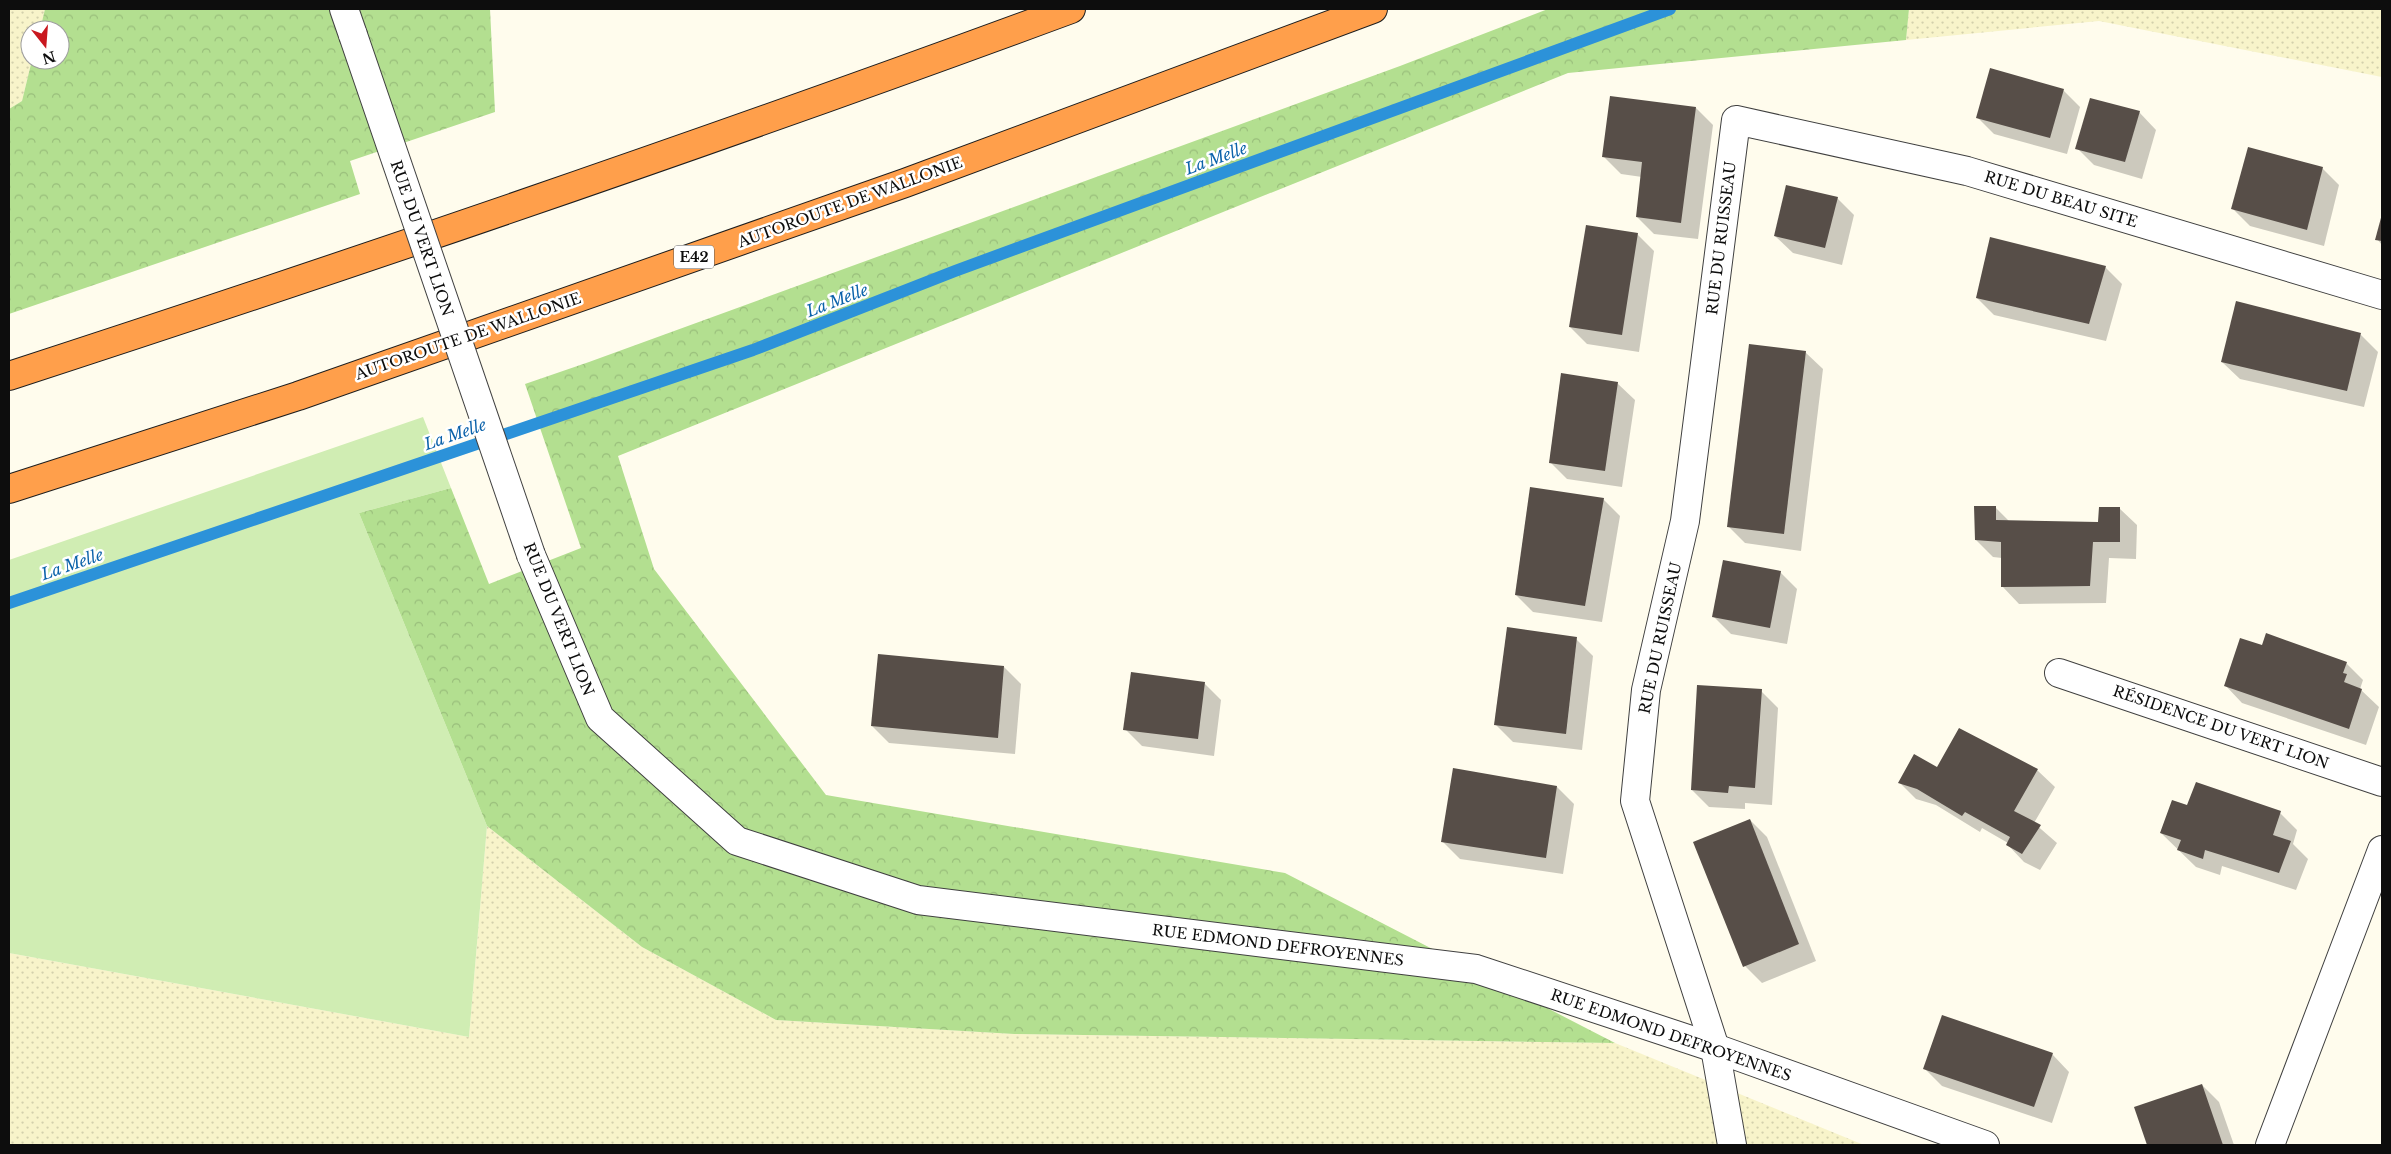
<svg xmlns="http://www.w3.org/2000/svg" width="2391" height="1154" font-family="'Libre Baskerville',serif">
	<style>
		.farmland { fill: url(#farmland-dots) }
		.grass { fill: #d0edb3 }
		.forest { fill: url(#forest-crowns) }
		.shadow { fill: #0003 }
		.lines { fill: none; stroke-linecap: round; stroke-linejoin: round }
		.stream { stroke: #2c92d9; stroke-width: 12 }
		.building { fill: #574e48 }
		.minor-casing { stroke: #404040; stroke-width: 30 }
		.motorway-casing { stroke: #1e1e1e; stroke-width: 30 }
		.minor { stroke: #fff; stroke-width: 28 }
		.motorway { stroke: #ff9f4b; stroke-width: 28 }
		.minor-bridge-casing { stroke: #404040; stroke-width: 30; stroke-linecap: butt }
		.minor-bridge { stroke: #fff; stroke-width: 28 }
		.labels { text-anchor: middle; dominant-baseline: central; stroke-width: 5; stroke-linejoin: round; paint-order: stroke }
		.shield { fill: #fff; stroke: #565656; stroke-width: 1 }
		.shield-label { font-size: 14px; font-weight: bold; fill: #0d0d0d }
		.street-label { font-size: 15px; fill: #0d0d0d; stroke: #fff }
		.water-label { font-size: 16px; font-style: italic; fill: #0b62aa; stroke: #fff }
	</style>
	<defs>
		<pattern id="farmland-dots" width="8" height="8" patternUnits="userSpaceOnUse" patternTransform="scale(1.25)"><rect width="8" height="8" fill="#f8f4ca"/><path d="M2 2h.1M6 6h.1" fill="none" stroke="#d3d0ac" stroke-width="1.8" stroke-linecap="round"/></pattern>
		<pattern id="forest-crowns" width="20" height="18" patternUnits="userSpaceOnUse" patternTransform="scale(1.25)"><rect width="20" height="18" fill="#b3df90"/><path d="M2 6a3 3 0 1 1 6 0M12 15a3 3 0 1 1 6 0" fill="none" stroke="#99be7b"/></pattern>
	</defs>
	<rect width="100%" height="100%" fill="#fffced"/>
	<g class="farmland">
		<polygon points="9,9 45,9 40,30 30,30 30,60 32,60 22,101 9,109"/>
		<polygon points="1909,9 2382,9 2382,77 2099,21 1906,40"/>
		<polygon points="487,826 642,947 776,1020 1014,1034 1615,1043 1864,1145 9,1145 9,953 469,1037"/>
	</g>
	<polygon class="grass" points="423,417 451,488 359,513 487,826 469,1037 9,953 9,560"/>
	<g class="forest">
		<polygon points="45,9 490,9 495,112 350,161 360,194 9,314 9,109 22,101 32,60 60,60 60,30 40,30"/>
		<polygon points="1548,9 1909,9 1906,40 1568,73 618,456 654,569 826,795 1285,873 1615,1043 1014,1034 776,1020 642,947 487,826 359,513 451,488 489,584 581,548 525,384 589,362 1400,66"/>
	</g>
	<g class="shadow">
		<polygon points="2063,90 2080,107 2067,154 1994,134 1977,117"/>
		<polygon points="1696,108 1713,125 1698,239 1654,234 1637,217 1642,177 1621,174 1604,157"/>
		<polygon points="2139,112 2156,130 2142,179 2094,165 2077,148"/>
		<polygon points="2322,168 2339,185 2324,246 2250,226 2233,209"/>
		<polygon points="1837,198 1854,215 1842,265 1793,253 1775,236"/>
		<polygon points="2382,216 2382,245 2377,239"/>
		<polygon points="1637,234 1654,251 1639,352 1587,344 1570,327"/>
		<polygon points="2105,267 2122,284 2106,341 1994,315 1977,298"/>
		<polygon points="2361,335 2378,352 2364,407 2240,379 2222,362"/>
		<polygon points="1805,352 1823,369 1801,551 1745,543 1728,526"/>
		<polygon points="1617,383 1635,400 1622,487 1567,479 1550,462"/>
		<polygon points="1603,499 1620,516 1602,622 1533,612 1516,595"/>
		<polygon points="1996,508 2010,522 2099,523 2119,508 2137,525 2136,559 2109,558 2106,603 2019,604 2002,586 2002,558 1993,557 1976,540"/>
		<polygon points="1780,572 1797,589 1787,644 1731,634 1714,617"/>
		<polygon points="1576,639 1593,656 1582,750 1513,742 1496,725"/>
		<polygon points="2263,647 2346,663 2363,680 2360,689 2379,707 2366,745 2242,703 2225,685"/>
		<polygon points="1004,667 1021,684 1015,754 889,743 872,726"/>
		<polygon points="1204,683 1221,700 1214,756 1142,746 1125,729"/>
		<polygon points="1761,691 1778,708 1772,805 1745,803 1745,809 1709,807 1692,790"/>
		<polygon points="1938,769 2037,770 2055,787 2034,823 2057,843 2040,870 2024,862 2007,844 2008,843 1982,828 1980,832 1936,805 1916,799 1899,782"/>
		<polygon points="1557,787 1574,804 1563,874 1460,859 1443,842"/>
		<polygon points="2188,806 2280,813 2297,830 2293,844 2308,859 2296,890 2222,866 2220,875 2196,867 2161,833"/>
		<polygon points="1750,820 1767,837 1816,961 1762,983 1745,966"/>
		<polygon points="2052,1054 2069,1072 2052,1123 1942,1086 1925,1069"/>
		<polygon points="2202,1085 2219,1102 2234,1145 2148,1145 2136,1108"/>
	</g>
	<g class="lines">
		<polyline class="stream" points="9,603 753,350 955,271 1670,9"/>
	</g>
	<g class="building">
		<polygon points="1990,68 2064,89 2050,138 1976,118"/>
		<polygon points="1610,96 1696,107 1681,223 1636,217 1642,162 1602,157"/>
		<polygon points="2090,98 2140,111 2125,162 2075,149"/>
		<polygon points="2248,147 2323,167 2307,230 2231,209"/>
		<polygon points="1786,185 1838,197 1825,248 1774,236"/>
		<polygon points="2382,214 2382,241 2375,240"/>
		<polygon points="1586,225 1638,233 1622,335 1569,327"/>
		<polygon points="1990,237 2106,266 2089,324 1976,298"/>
		<polygon points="2236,301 2361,333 2347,391 2221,362"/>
		<polygon points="1749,344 1806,351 1784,534 1727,527"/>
		<polygon points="1561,373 1618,382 1605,471 1549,463"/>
		<polygon points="1530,487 1604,498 1585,606 1515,595"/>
		<polygon points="1974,506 1996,506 1996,520 2098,522 2099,507 2120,507 2120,542 2093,542 2090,586 2001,587 2001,542 1975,540"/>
		<polygon points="1723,560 1781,571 1770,628 1712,617"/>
		<polygon points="1507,627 1577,637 1566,734 1494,725"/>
		<polygon points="2266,633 2347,662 2343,673 2347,674 2344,682 2362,689 2349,729 2224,686 2240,638 2262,645"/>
		<polygon points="878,654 1004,666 998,738 871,726"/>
		<polygon points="1131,672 1205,682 1198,739 1123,730"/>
		<polygon points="1697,685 1762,689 1755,788 1729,786 1728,793 1691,790"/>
		<polygon points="1959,728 2038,769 2014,811 2041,825 2022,854 2006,845 2010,837 1965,812 1962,816 1917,789 1898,783 1914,754 1937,767"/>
		<polygon points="1453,768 1557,786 1546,858 1441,842"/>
		<polygon points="2196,782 2281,811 2273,835 2291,841 2279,873 2205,850 2203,859 2177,850 2181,840 2160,833 2172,800 2187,805"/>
		<polygon points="1750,819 1799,944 1743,967 1693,842"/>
		<polygon points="1942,1015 2053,1053 2034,1107 1923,1069"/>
		<polygon points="2202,1084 2223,1145 2147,1145 2134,1107"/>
	</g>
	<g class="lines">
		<defs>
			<g id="minor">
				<polyline points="344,9 353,35"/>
				<polyline points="531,555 600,718 737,841 918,900 1476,969 1715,1048 1985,1145"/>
				<polyline points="2059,673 2382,782"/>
				<polyline points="1732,1145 1715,1048 1635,801 1646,690 1685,521 1736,120 1967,171 2382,295"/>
				<polyline points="2270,1145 2382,850"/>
			</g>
			<g id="motorway">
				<path d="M9,376C365,260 719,139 1071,9"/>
				<polyline points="9,489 298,396 905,183 1373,9"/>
			</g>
		</defs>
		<use href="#minor" class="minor-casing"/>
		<use href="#motorway" class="motorway-casing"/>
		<use href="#minor" class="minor"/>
		<use href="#motorway" class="motorway"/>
		<defs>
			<polyline id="minor-bridge" points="353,35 531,555"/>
		</defs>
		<use href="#minor-bridge" class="minor-bridge-casing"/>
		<use href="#minor-bridge" class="minor-bridge"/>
	</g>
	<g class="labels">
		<rect class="shield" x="674" y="245.5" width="40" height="23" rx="4"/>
		<g class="shield-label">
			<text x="694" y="257">E42</text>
		</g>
		<g class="street-label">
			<text transform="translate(2061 199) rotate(17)">RUE DU BEAU SITE</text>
			<text transform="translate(850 202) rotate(-20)">AUTOROUTE DE WALLONIE</text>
			<text transform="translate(422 238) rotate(71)">RUE DU VERT LION</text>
			<text transform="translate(1721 238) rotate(-83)">RUE DU RUISSEAU</text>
			<text transform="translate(468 336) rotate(-19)">AUTOROUTE DE WALLONIE</text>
			<text transform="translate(559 619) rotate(68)">RUE DU VERT LION</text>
			<text transform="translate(1660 638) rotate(-78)">RUE DU RUISSEAU</text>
			<text transform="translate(2221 727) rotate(19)">RÉSIDENCE DU VERT LION</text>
			<text transform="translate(1278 945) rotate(7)">RUE EDMOND DEFROYENNES</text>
			<text transform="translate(1671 1035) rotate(19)">RUE EDMOND DEFROYENNES</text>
		</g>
		<g class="water-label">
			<text transform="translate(1216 158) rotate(-20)">La Melle</text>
			<text transform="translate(837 300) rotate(-21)">La Melle</text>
			<text transform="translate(455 434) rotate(-19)">La Melle</text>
			<text transform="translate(72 564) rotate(-19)">La Melle</text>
		</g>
	</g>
	<rect width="2391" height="1154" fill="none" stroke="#0d0d0d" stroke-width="20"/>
	<g transform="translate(45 45) rotate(163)"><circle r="24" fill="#ffffff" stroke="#9e9e9e"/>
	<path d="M0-4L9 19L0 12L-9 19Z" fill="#c9181f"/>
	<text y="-8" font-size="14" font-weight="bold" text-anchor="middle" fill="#0d0d0d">N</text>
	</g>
</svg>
